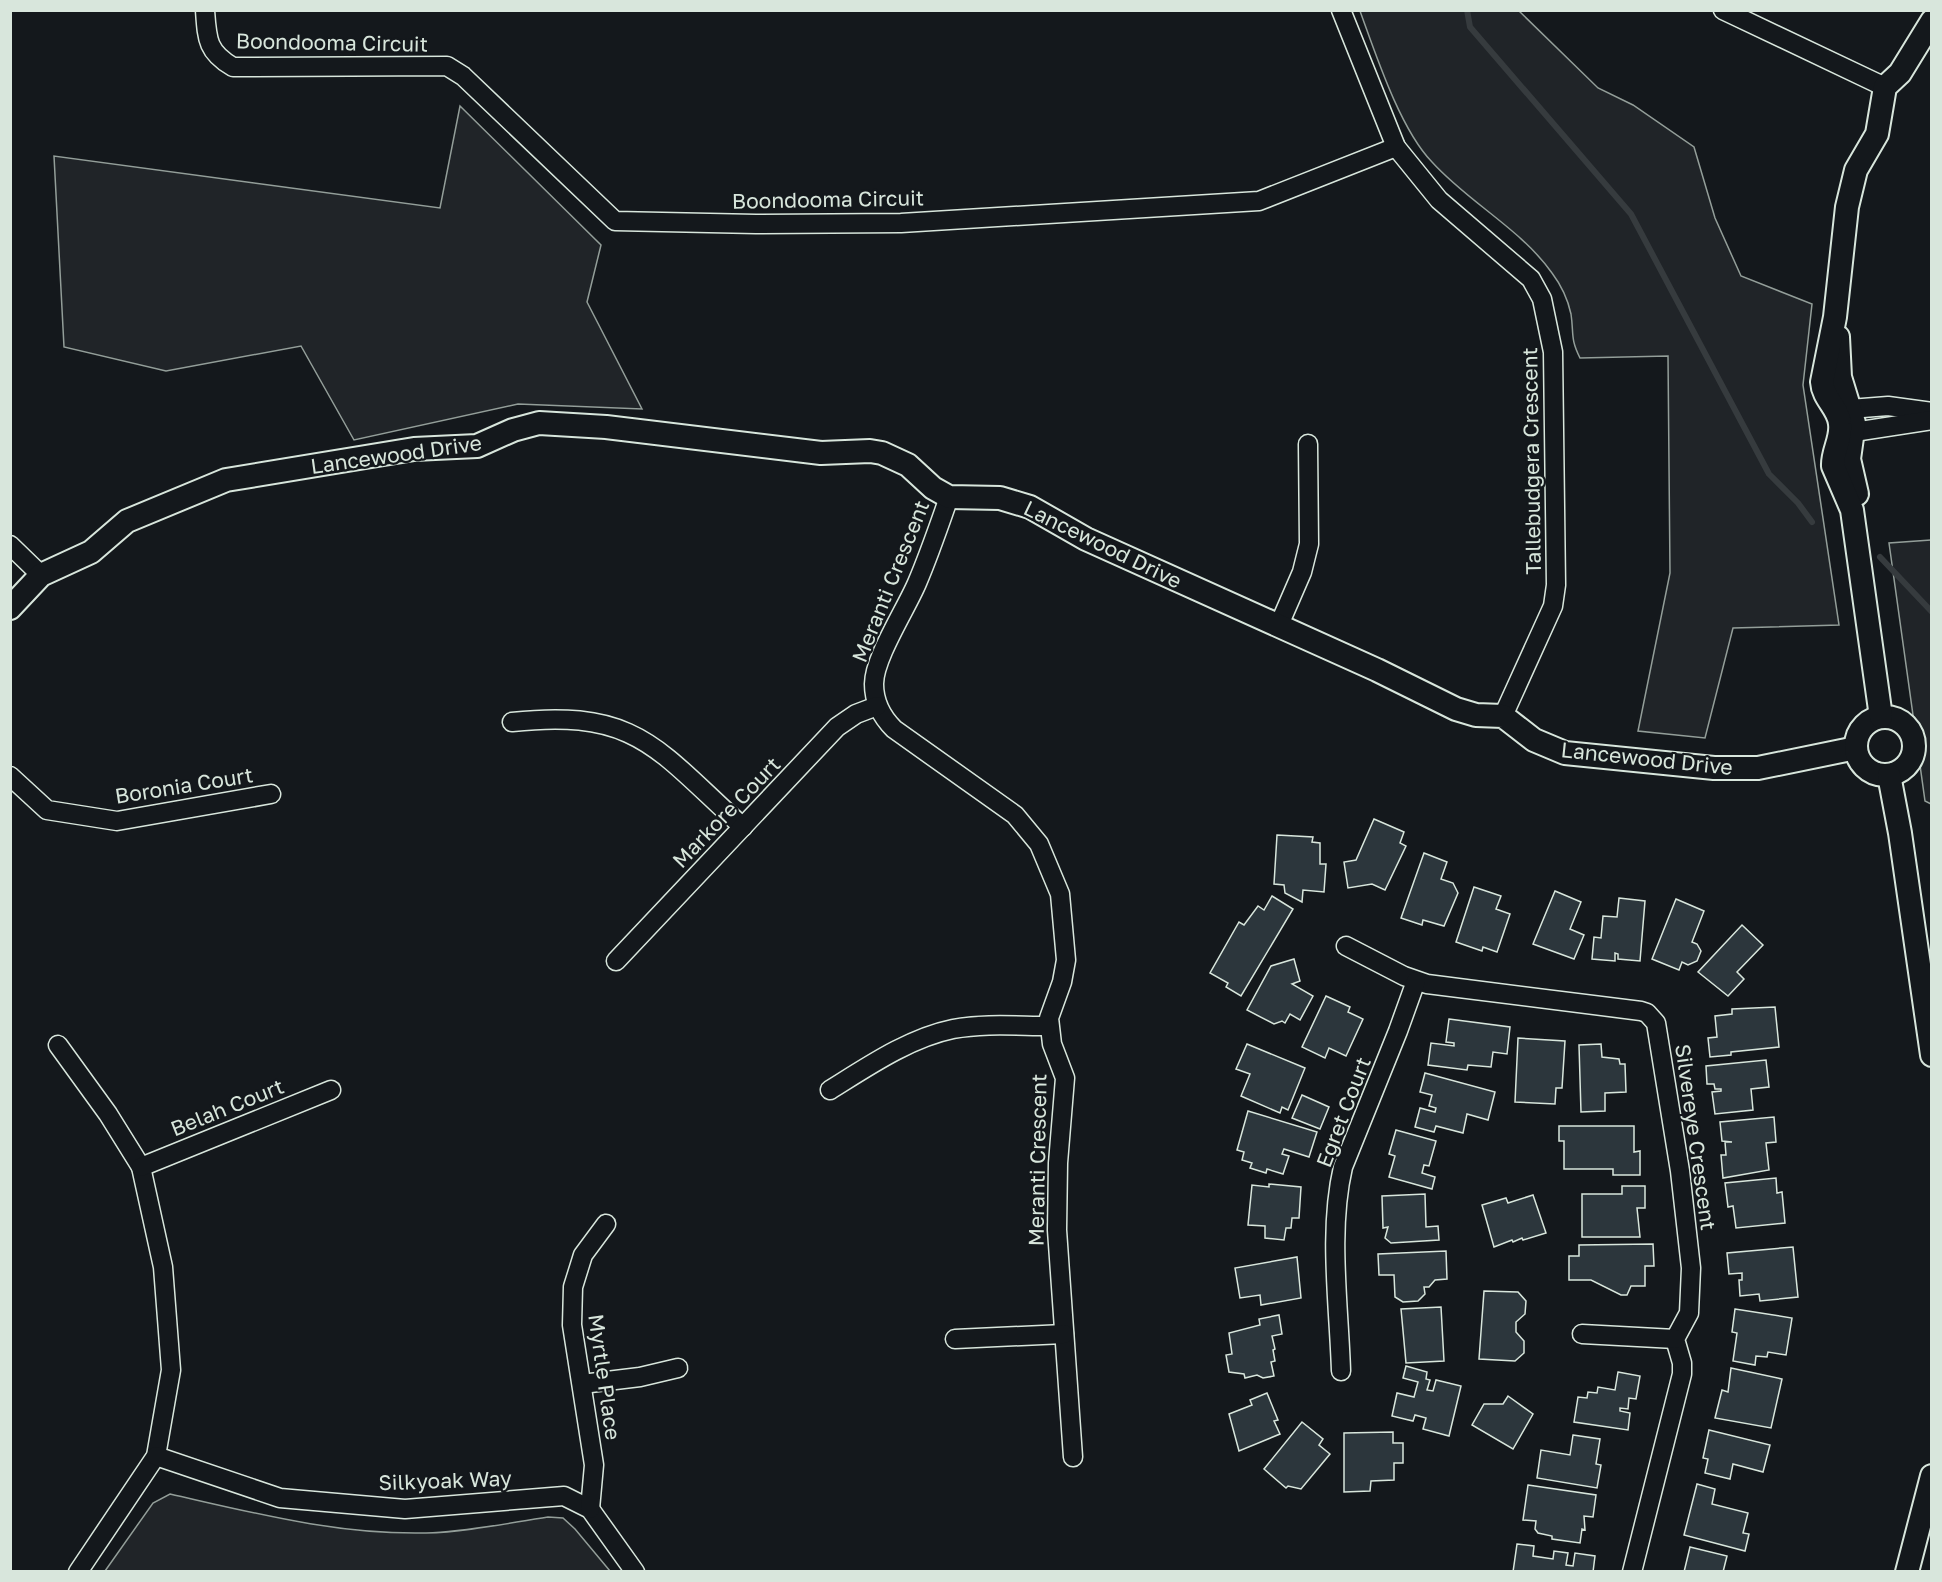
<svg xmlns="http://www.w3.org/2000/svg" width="1942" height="1582" font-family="'Golos Text',sans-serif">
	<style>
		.green { fill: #202428; stroke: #939e99; stroke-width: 1.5 }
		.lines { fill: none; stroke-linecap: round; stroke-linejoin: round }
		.stream { stroke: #363b3e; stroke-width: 6 }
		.building { fill: #2c363c; stroke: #d8e6dc; stroke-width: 1.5 }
		.minor-casing { stroke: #d8e6dc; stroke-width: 21 }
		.tertiary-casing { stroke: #d8e6dc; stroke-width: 26 }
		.minor { stroke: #14181c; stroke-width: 18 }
		.tertiary { stroke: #14181c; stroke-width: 22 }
		.labels { text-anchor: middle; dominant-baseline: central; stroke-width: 4.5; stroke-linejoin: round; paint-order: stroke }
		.street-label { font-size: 21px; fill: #d8e6dc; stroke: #14181c }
	</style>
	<rect width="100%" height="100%" fill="#14181c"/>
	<g class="green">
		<path d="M1360,11H1519L1598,88L1633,105L1694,147L1715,218L1741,276L1812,304L1803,385L1839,625L1733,628L1705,738L1638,731L1670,573L1668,356L1580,358C1570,338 1574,334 1571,314C1568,300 1561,285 1552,273C1521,229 1468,202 1432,162C1400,129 1376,55 1360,11Z"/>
		<polygon points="460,106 601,245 587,302 642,409 518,404 354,440 301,346 166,371 64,347 54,156 440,208"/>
		<polygon points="1931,540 1932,540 1931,804 1925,801 1889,543"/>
		<path d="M170,1494C254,1513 338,1535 426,1533C466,1532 508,1523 548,1517L563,1518L575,1529L610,1571H105L153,1503Z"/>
	</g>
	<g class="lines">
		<g class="stream">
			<polyline points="1467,10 1470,27 1631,214 1769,474 1798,503 1812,522"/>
			<polyline points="1880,557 1932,612"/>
		</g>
	</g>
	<g class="building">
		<polygon points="1374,819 1404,832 1400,843 1406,846 1385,890 1372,884 1348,888 1344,862 1356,860"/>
		<polygon points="1277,835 1313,837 1312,842 1320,843 1320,864 1326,864 1324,892 1303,890 1302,902 1285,893 1284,885 1274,884"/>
		<polygon points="1424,853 1447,862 1441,879 1453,883 1458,893 1444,926 1423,920 1422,925 1401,918"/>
		<polygon points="1474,887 1501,896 1496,909 1510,914 1497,952 1483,947 1482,951 1456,942"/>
		<polygon points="1555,891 1581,902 1570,929 1584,935 1574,959 1533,944"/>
		<polygon points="1272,896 1293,909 1241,996 1226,987 1228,983 1210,973 1239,922 1244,925 1258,906 1264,910"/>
		<polygon points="1619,898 1645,901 1640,961 1618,959 1618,954 1615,953 1615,961 1592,959 1594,937 1601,938 1603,916 1617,917"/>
		<polygon points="1676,899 1704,911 1692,942 1697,944 1701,951 1697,961 1688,965 1682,962 1679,970 1652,959"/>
		<polygon points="1742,925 1763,945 1737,972 1744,979 1728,996 1698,972"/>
		<polygon points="1294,959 1300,981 1292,984 1313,996 1300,1020 1290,1014 1285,1023 1282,1021 1274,1024 1247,1010 1271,966"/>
		<polygon points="1326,996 1350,1007 1348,1012 1363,1019 1346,1056 1329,1048 1325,1058 1302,1047"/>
		<polygon points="1775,1007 1779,1047 1731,1052 1731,1055 1710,1057 1708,1038 1717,1037 1715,1016 1732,1014 1732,1009"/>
		<polygon points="1449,1019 1510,1027 1507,1054 1493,1052 1491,1067 1468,1065 1467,1070 1428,1065 1431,1043 1454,1046 1454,1043 1446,1042"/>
		<polygon points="1518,1038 1565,1041 1562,1088 1556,1088 1555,1104 1515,1102"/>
		<polygon points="1247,1044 1305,1068 1288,1110 1282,1107 1280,1113 1241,1096 1250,1074 1236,1069"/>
		<polygon points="1601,1044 1602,1057 1619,1059 1620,1064 1625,1064 1626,1092 1605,1093 1605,1111 1581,1112 1579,1045"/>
		<polygon points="1766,1060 1769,1087 1751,1089 1753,1110 1715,1114 1712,1092 1721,1091 1721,1089 1715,1089 1714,1084 1707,1084 1706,1066"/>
		<polygon points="1425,1073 1495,1092 1488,1120 1467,1114 1463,1133 1436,1126 1434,1132 1415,1127 1420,1108 1435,1112 1436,1108 1429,1106 1432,1095 1420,1092"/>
		<polygon points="1302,1095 1329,1107 1320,1129 1292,1118"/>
		<polygon points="1248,1111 1317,1132 1309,1157 1284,1149 1282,1154 1289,1156 1283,1174 1267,1169 1266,1173 1250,1168 1252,1163 1242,1160 1244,1152 1237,1150"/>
		<polygon points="1774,1117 1776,1142 1766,1143 1769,1170 1723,1178 1721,1155 1726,1155 1725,1142 1732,1142 1722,1141 1720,1122"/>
		<polygon points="1559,1126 1634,1126 1634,1152 1640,1151 1640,1175 1613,1175 1613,1169 1564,1169 1564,1141 1559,1141"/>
		<polygon points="1396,1130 1436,1141 1429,1166 1424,1165 1422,1173 1435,1177 1432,1189 1389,1177 1395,1156 1389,1154"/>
		<polygon points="1776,1178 1777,1193 1782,1192 1785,1223 1736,1228 1733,1206 1728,1207 1725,1183"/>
		<polygon points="1269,1184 1301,1187 1299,1218 1292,1218 1291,1228 1286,1228 1284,1240 1265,1238 1265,1226 1248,1225 1252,1185 1269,1187"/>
		<polygon points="1622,1186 1645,1186 1645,1208 1637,1208 1640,1237 1582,1237 1582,1194 1622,1194"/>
		<polygon points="1425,1194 1426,1227 1438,1226 1439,1240 1391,1243 1385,1238 1388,1227 1383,1228 1382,1196"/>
		<polygon points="1533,1195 1546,1233 1523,1240 1522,1238 1513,1242 1512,1240 1494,1247 1482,1205 1506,1198 1508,1203"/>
		<polygon points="1653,1244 1654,1266 1645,1266 1645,1286 1631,1286 1627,1295 1621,1295 1591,1280 1569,1280 1569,1256 1579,1256 1579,1245"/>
		<polygon points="1793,1247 1798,1297 1760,1301 1759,1294 1740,1296 1739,1280 1742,1280 1742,1273 1729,1274 1727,1253"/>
		<polygon points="1446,1251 1447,1279 1435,1280 1429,1287 1424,1287 1425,1294 1418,1301 1403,1302 1395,1297 1394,1275 1379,1275 1378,1254"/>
		<polygon points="1297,1257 1301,1298 1261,1305 1260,1295 1240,1298 1235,1268"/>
		<polygon points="1484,1291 1518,1292 1526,1301 1525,1314 1516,1322 1516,1332 1524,1341 1524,1353 1515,1361 1479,1359"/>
		<polygon points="1441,1307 1444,1361 1406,1363 1401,1309"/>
		<polygon points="1735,1309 1792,1318 1786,1355 1768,1352 1767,1357 1756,1356 1755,1365 1733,1361 1737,1333 1732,1332"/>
		<polygon points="1279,1315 1282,1334 1272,1336 1275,1349 1273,1350 1275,1361 1271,1362 1274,1376 1263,1378 1257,1375 1245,1378 1244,1374 1229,1372 1226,1355 1232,1354 1229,1333 1260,1325 1259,1319"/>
		<polygon points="1406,1366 1427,1372 1426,1379 1430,1380 1427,1390 1433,1391 1436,1380 1461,1386 1449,1436 1423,1429 1426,1418 1415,1415 1413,1421 1392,1416 1397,1393 1414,1397 1418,1382 1403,1378"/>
		<polygon points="1731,1368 1782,1379 1771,1428 1715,1418 1722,1390 1728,1392"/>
		<polygon points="1618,1372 1640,1376 1636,1399 1629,1398 1628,1409 1620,1408 1620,1411 1630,1413 1628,1430 1574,1422 1578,1397 1587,1398 1588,1392 1597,1393 1598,1387 1615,1390"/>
		<polygon points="1267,1393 1278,1420 1274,1421 1280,1434 1239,1451 1229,1414 1252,1405 1250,1400"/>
		<polygon points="1508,1396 1533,1414 1513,1449 1472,1425 1484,1404 1503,1404"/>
		<polygon points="1302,1422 1323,1439 1319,1445 1330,1454 1301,1489 1288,1486 1286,1488 1264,1469"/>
		<polygon points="1709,1430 1770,1445 1763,1472 1733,1464 1730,1479 1705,1473 1708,1459 1703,1458"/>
		<polygon points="1393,1432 1393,1443 1403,1443 1403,1463 1394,1463 1394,1480 1371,1481 1370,1491 1344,1492 1344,1433"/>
		<polygon points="1573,1435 1600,1439 1596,1464 1601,1465 1597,1488 1537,1478 1541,1450 1570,1455"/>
		<polygon points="1697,1484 1715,1489 1712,1504 1748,1513 1743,1533 1749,1534 1745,1551 1684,1535"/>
		<polygon points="1528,1485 1596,1495 1593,1517 1584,1516 1585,1530 1582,1529 1580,1543 1552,1539 1552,1536 1538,1533 1535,1529 1536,1521 1523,1520"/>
		<polygon points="1517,1544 1534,1546 1533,1556 1553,1559 1554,1551 1568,1553 1566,1565 1573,1566 1575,1553 1595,1556 1593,1572 1513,1572"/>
		<polygon points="1690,1547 1727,1556 1723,1572 1684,1572"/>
	</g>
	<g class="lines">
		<defs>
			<g id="minor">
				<path d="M205,10C207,39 207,52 233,67L447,66L463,76L615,221L756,224L901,223L1259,201L1396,147"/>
				<polyline points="1341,10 1396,147 1439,200 1531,279 1542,299 1553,352 1556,585 1553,606 1503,716"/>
				<polyline points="1723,10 1885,87"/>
				<polyline points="1837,410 1888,406 1932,412"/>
				<polyline points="1841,434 1932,420"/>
				<path d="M949,497C939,526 929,555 917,583C906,609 874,658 874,684C874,702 881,716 894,729L1015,815L1039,844L1060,894L1066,960L1062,982L1049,1018L1052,1044L1065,1078L1058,1163L1057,1230L1073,1457"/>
				<polyline points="10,545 41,575"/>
				<polyline points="1279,625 1302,572 1309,544 1308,444"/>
				<path d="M512,722C638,708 658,751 743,827"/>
				<polyline points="10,776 47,810 117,821 271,794"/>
				<polyline points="1346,946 1404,976 1427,984 1641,1011 1647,1013 1656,1023 1680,1171 1691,1268 1689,1313 1675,1339 1682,1363 1682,1374 1632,1572"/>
				<polyline points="616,961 837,727 856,714 877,706"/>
				<polyline points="58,1045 108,1114 141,1167 163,1267 171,1370 156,1456 78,1572"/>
				<path d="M830,1090C867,1067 909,1038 953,1029C984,1023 1018,1026 1049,1026"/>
				<polyline points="141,1167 331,1090"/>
				<polyline points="1582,1334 1675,1339"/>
				<polyline points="955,1339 1064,1334"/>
				<path d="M1341,1371C1339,1306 1328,1231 1343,1167L1398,1031L1416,981"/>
				<polyline points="582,1384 640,1377 678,1368"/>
				<polyline points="156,1456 280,1498 405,1509 564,1496 590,1509 635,1572"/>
				<polyline points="590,1509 594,1465 572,1325 573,1287 583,1255 606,1224"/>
			</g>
			<g id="tertiary">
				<polyline points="1838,337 1840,377 1854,423 1849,459 1857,494"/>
				<polyline points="10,608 41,575 91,552 127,521 226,480 414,449 477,446 513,430 539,423 606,427 821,453 870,451 882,453 908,465 933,488 949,497 1000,498 1030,507 1086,539 1377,670 1456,709 1476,715 1503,716 1534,740 1565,753 1714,768 1758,768 1856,748"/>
				<circle cx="1885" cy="746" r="29"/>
				<path d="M1881,717L1852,510L1833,466C1832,452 1842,439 1840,424C1839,408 1823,399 1822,382L1835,317L1847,207L1856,170L1877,134L1885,87L1900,73L1932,21"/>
				<polyline points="1889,775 1900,833 1932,1055"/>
				<polyline points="1907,1572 1932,1476"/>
			</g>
		</defs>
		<use href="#minor" class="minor-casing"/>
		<use href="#tertiary" class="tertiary-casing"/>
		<use href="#minor" class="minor"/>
		<use href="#tertiary" class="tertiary"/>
	</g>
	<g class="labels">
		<g class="street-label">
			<text transform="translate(332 42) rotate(1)">Boondooma Circuit</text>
			<text transform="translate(828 199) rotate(-1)">Boondooma Circuit</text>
			<text transform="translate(396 454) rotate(-8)">Lancewood Drive</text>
			<text transform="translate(1531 461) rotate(-91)">Tallebudgera Crescent</text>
			<text transform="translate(1103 544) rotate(26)">Lancewood Drive</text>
			<text transform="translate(890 581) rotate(-68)">Meranti Crescent</text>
			<text transform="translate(1647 758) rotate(6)">Lancewood Drive</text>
			<text transform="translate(184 785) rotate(-9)">Boronia Court</text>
			<text transform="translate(726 812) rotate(-46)">Markore Court</text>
			<text transform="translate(227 1107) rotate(-22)">Belah Court</text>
			<text transform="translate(1343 1112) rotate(-69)">Egret Court</text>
			<text transform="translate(1696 1137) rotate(82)">Silvereye Crescent</text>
			<text transform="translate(1037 1160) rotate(-89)">Meranti Crescent</text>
			<text transform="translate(605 1377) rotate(82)">Myrtle Place</text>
			<text transform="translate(445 1480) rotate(-2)">Silkyoak Way</text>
		</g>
	</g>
	<rect width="1942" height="1582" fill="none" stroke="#d8e6dc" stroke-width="24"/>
</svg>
